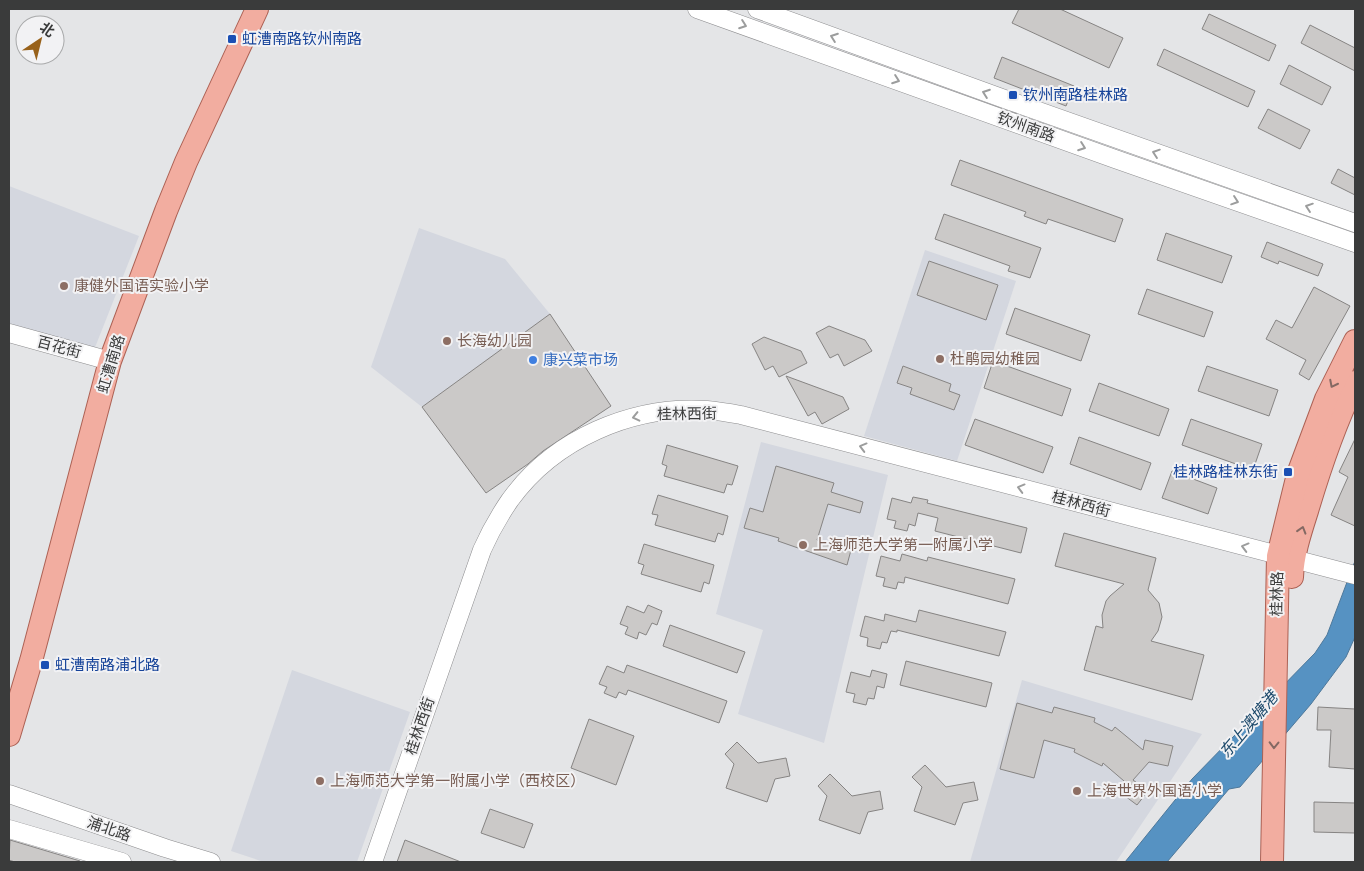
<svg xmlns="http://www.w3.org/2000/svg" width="1364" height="871" font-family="'Nunito Sans','Noto Sans SC',sans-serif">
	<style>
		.built { fill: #d4d7df }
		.water { fill: #5692c2; stroke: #4e789a }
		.building { fill: #cbc9c8; stroke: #868483 }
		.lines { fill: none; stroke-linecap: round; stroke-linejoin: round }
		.minor-casing { stroke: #8d8d8f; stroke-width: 19 }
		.major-casing { stroke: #ac6154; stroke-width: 24 }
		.minor { stroke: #fff; stroke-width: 18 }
		.major { stroke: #f2ada0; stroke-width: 22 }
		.oneway { stroke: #9c9d9d }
		.oneway2 { stroke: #846963 }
		.transit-dot { fill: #1a4fb4; stroke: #f2f2f4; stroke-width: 2 }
		.education-dot { fill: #8d6e63; stroke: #f2f2f4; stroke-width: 2 }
		.shop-dot { fill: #3f7fe0; stroke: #f2f2f4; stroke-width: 2 }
		.labels { text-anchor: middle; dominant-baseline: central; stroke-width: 4; stroke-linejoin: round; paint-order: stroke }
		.transit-label { font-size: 15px; fill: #164399; stroke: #f2f2f4; text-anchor: start }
		.street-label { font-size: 15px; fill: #3a3b3b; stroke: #f2f2f4 }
		.education-label { font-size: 15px; fill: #785e54; stroke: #f2f2f4; text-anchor: start }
		.shop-label { font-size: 15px; fill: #366cbe; stroke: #f2f2f4; text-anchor: start }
		.water-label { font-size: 16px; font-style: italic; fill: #1c496b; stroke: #f2f2f4 }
	</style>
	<rect width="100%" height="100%" fill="#e4e5e7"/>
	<g class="built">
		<polygon points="9,186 139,236 94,350 9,326"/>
		<polygon points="419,228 505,259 550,314 422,407 371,367"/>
		<polygon points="925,250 1016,281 957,461 864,436"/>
		<polygon points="761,442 888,475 824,743 738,714 763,630 716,614"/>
		<polygon points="292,670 410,712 357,862 264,862 231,851"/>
		<polygon points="1022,680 1202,734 1116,862 970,862"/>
	</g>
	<polygon class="water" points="1355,561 1355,637 1346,657 1311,704 1240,787 1229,789 1167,862 1125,862 1192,779 1315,653 1327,635"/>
	<g class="building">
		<polygon points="1019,9 1060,9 1123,38 1109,68 1012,23"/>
		<polygon points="1209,14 1276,45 1269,61 1202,29"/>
		<polygon points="1310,25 1355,48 1355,71 1301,43"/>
		<polygon points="1164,49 1255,91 1248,107 1157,65"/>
		<polygon points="1002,57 1074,86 1066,106 994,78"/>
		<polygon points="1289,65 1331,87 1322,105 1280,84"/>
		<polygon points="1268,109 1310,130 1300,149 1258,128"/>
		<polygon points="960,160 1123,219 1115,242 1048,219 1046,224 1024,216 1026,212 951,185"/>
		<polygon points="1338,169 1355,178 1355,195 1331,183"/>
		<polygon points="944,214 1041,248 1030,278 1008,271 1010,266 935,239"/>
		<polygon points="1166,233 1232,256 1222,283 1157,260"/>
		<polygon points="1267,242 1323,264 1318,276 1279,261 1278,264 1261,257"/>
		<polygon points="929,261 998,285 986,320 917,295"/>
		<polygon points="1314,287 1350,306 1309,380 1299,374 1306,360 1266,339 1276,320 1292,328"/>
		<polygon points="1147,289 1213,312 1204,337 1138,314"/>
		<polygon points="1015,308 1090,335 1081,361 1006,334"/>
		<polygon points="550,314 611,406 543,451 528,464 486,493 422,407"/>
		<polygon points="829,326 865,340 872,351 844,366 838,354 830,358 816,333"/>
		<polygon points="764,337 801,351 807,363 779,377 773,366 765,370 752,344"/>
		<polygon points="993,361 1071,389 1062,416 984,388"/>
		<polygon points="903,366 951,384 949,391 960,395 954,410 910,394 912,388 897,383"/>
		<polygon points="1207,366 1278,390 1269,416 1198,391"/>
		<polygon points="786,376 843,397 849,409 822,424 815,412 808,416"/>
		<polygon points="1099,383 1169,409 1159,436 1089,411"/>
		<polygon points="975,419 1053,447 1043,473 965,445"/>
		<polygon points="1191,419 1262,444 1253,470 1182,445"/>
		<polygon points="1079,437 1151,463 1141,490 1070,464"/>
		<polygon points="1355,439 1355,526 1331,515 1348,477 1339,472"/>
		<polygon points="667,445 738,466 732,485 727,484 724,493 664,476 667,466 662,464"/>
		<polygon points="776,466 834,483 831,492 863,502 860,513 828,504 817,540 851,550 847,565 778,541 779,538 744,528 750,508 763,512"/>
		<polygon points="1172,471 1217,488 1208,514 1162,498"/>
		<polygon points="658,495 728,516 723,535 718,533 715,542 655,525 658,515 652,514"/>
		<polygon points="913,497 928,500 927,503 1027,528 1021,553 935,531 938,518 918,513 915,526 909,524 907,531 894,528 896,521 887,519 892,498 911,503"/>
		<polygon points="1064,533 1156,558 1148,590 1159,603 1162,617 1158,631 1151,641 1204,655 1192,700 1084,670 1096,626 1103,628 1102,615 1106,601 1110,596 1124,584 1055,566"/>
		<polygon points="644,544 714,565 709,584 704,582 701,592 641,574 644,565 638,563"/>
		<polygon points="902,554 927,561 928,557 1015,579 1008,604 905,577 904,583 898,582 896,589 883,586 885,578 876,576 881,556 900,561"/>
		<polygon points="648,605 662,611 657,625 652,623 646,635 639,632 637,639 625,634 628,627 620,624 627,606 644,613"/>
		<polygon points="919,610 1006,632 999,656 897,630 897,632 891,631 887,643 882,642 880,649 867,646 868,638 860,636 865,616 884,621 885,614 916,622"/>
		<polygon points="670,625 745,652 737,673 663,646"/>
		<polygon points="906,661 992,683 986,707 900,685"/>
		<polygon points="627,665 727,701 719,723 628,690 626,695 619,692 616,698 604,693 607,687 599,684 607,666 624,673"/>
		<polygon points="872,670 887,674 884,688 877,686 874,699 868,698 866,705 853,702 855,694 846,692 851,672 870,677"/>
		<polygon points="1017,703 1052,713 1054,707 1095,718 1094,722 1112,731 1115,727 1143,750 1145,740 1173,746 1168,766 1149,762 1133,780 1148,791 1137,805 1117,790 1124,781 1103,763 1102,766 1074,752 1075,749 1044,740 1034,778 1000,769"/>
		<polygon points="1318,707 1355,709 1355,769 1329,767 1331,730 1317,730"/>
		<polygon points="589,719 634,736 616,785 571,768"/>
		<polygon points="737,742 758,763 786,758 790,776 775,779 767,802 726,788 734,764 725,754"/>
		<polygon points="925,765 946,787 974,782 978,800 963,803 955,825 914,811 922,787 912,777"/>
		<polygon points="830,774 852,796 880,791 883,809 868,812 860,834 819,820 827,796 818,786"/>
		<polygon points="1314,802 1355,803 1355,833 1314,832"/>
		<polygon points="490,809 533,824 524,848 481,833"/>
		<polygon points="10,840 80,861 80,862 15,862 9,860"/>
		<polygon points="405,840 461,862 397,862"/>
	</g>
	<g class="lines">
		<defs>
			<g id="minor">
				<polyline points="697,9 1115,159 1355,243"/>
				<polyline points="757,9 1010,101 1355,223"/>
				<polyline points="9,333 110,361"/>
				<polyline points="9,794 165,848 211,862"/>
				<polyline points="9,829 122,862"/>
				<path d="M373,862L482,550C490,532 499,516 510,500C554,439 632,405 707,410C718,411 730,413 741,415L1355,575"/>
			</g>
			<g id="major">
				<path d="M1292,577C1293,554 1300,533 1307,511C1320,467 1335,423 1355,382"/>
				<polyline points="9,735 31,661 110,361 166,211 186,162 257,9"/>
				<polyline points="1272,862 1278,556 1298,474 1326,399 1355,341"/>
			</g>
		</defs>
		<use href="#minor" class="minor-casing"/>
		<use href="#major" class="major-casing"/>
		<use href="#minor" class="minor"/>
		<use href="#major" class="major"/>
	</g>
	<defs><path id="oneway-chevron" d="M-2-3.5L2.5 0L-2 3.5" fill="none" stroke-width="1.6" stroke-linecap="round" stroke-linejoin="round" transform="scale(1.25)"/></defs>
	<g class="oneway">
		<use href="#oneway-chevron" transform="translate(743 25) rotate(20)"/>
		<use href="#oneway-chevron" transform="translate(834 37) rotate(-160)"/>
		<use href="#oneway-chevron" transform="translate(896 80) rotate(20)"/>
		<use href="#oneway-chevron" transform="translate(986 93) rotate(-160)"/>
		<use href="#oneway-chevron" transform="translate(1082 147) rotate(20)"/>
		<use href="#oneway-chevron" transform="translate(1156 153) rotate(-161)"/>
		<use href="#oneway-chevron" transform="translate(1235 201) rotate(19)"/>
		<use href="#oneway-chevron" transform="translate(1309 207) rotate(-161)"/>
		<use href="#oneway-chevron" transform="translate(636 417) rotate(167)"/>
		<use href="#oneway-chevron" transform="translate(863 447) rotate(-165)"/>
		<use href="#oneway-chevron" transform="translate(1021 488) rotate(-165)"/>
		<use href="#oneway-chevron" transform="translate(1245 547) rotate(-165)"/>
	</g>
	<g class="oneway2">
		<use href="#oneway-chevron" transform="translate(1333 384) rotate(117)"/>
		<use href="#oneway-chevron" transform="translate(1302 530) rotate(-73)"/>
		<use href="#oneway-chevron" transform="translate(1274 745) rotate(91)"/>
	</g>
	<g class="transit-dot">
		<rect x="227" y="34" width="10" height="10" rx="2.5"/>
		<rect x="1008" y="90" width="10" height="10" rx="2.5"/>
		<rect x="1283" y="467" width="10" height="10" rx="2.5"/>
		<rect x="40" y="660" width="10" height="10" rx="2.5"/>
	</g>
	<g class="education-dot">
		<circle cx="64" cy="286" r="5"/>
		<circle cx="447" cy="341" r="5"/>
		<circle cx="940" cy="359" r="5"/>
		<circle cx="803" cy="545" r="5"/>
		<circle cx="320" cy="781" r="5"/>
		<circle cx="1077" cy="791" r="5"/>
	</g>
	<circle class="shop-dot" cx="533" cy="360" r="5"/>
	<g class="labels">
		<g class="transit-label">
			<text x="242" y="39">虹漕南路钦州南路</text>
			<text x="1023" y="95">钦州南路桂林路</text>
			<text x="1278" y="472" text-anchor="end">桂林路桂林东街</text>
			<text x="55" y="665">虹漕南路浦北路</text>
		</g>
		<g class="street-label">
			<text transform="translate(1026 127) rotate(20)">钦州南路</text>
			<text transform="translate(59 347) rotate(15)">百花街</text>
			<text transform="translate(111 364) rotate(-73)">虹漕南路</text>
			<text transform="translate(687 414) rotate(-1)">桂林西街</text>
			<text transform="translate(1081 504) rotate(15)">桂林西街</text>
			<text transform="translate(1277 594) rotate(-89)">桂林路</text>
			<text transform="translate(420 726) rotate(-71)">桂林西街</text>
			<text transform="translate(109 829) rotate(19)">浦北路</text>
		</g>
		<g class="education-label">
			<text x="74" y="286">康健外国语实验小学</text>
			<text x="457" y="341">长海幼儿园</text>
			<text x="950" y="359">杜鹃园幼稚园</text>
			<text x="813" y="545">上海师范大学第一附属小学</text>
			<text x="330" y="781">上海师范大学第一附属小学（西校区）</text>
			<text x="1087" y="791">上海世界外国语小学</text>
		</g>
		<g class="shop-label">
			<text x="543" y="360">康兴菜市场</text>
		</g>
		<g class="water-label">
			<text transform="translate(1249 725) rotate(-50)">东上澳塘港</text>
		</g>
	</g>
	<rect width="1364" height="871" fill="none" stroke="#3a3b3b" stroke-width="20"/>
	<g transform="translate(40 40) rotate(35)"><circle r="24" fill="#f2f2f4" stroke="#a8a9aa"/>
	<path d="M0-4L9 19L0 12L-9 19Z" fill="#98611a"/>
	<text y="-8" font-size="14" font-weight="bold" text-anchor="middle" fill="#3a3b3b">北</text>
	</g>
</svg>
